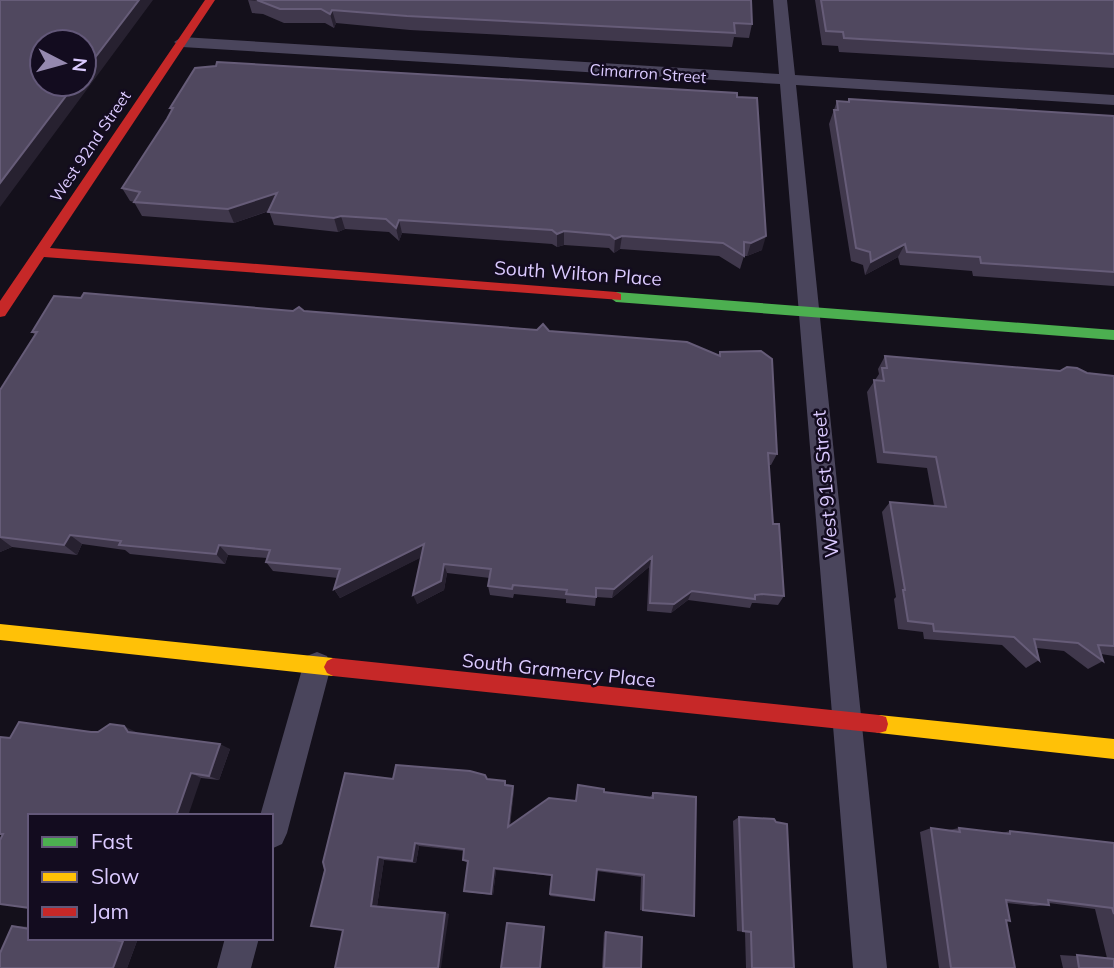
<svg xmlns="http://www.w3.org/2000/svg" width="1114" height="968" font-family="Mulish,sans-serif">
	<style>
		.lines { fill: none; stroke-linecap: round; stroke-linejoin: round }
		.street { fill: #4a455c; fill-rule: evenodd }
		.fast { fill: #4caf50; fill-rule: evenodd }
		.slow { fill: #ffc107; fill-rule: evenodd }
		.jam { fill: #c62828; fill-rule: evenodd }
		.wall { fill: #40384c }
		.shaded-wall { fill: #272130 }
		.building { fill: #50485f; stroke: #665c78; stroke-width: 2 }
		.labels { text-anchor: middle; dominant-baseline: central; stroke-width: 5; stroke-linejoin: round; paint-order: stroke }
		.far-street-label { font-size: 16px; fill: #dbcaff; stroke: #130c1f }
		.street-label { font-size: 19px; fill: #dbcaff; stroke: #130c1f }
	</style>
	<rect width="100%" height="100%" fill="#14101b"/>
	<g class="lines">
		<g class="street">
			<polygon points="773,0 787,0 795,75 1114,95 1114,105 796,85 887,968 853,968 780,84 182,47 174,42 182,37 779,74"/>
			<polygon points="317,652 327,656 331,666 287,833 282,844 271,849 271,816 260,816 303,666 307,656"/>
			<polygon points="225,938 259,938 251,968 217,968"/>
		</g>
		<polygon class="fast" points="616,292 1114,330 1114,340 616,302 609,297"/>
		<g class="slow">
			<polygon points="0,624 333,658 339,661 342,667 339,673 333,676 0,640"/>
			<polygon points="879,715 1114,739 1114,759 879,733 872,731 870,724 872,717"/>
		</g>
		<g class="jam">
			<polygon points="205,0 215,0 50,248 616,292 621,294 621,300 44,257 5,316 0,317 0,301"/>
			<polygon points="333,658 879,715 886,717 888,724 886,731 879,733 333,676 327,673 324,667 327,661"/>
		</g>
	</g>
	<g class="wall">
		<polygon points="248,0 752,24 749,38 734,37 732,47 410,30 336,23 334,28 325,23 284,23 263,14 252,13"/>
		<polygon points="815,0 1114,0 1114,68 839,52 838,46 822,45"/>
		<polygon points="737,93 762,250 747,256 744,256 740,269 719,256 620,249 614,253 609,248 564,245 557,247 552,244 402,233 399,241 389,232 345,229 338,232 274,225 269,211 234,223 142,216 134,202 130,201 122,188 167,119 171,111 170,108"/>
		<polygon points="849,99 1114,116 1114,286 973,276 972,271 900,265 898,257 865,275 863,265 851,261 829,124 837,101 848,102"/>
		<polygon points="304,311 549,331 719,356 720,352 777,454 771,465 769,465 773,524 784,596 778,605 756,603 752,603 750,608 688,600 671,613 647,611 649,567 612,598 596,597 595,606 566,603 566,599 514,594 513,598 490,595 488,586 490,578 447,573 444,590 417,604 421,557 340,598 334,589 338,578 273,571 266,562 267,558 228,555 225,564 130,554 125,550 82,544 77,555 12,547 0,552 0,390 35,335 32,332"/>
		<polygon points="885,356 1114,376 1114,656 1101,654 1103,661 1088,669 1064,651 1037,648 1039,660 1026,668 1002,645 924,639 923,632 898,629 894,599 896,597 882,512 890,502 934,506 927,468 877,463 867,392 879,374 878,369"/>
		<polygon points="91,732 136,732 137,734 230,749 219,780 201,778 30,816 2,835 0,835 0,737 10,738"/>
		<polygon points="393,779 487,779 513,786 514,790 510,826 576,801 604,792 650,797 653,793 694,916 690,916 640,910 641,877 597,871 594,900 593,901 550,896 552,876 496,870 493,895 467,892 464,891 468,863 463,860 464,851 419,846 416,863 384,860 377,906 449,914 335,968"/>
		<polygon points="739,817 794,968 746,968 745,932 737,931 733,821"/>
		<polygon points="931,828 949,830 959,828 1002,833 1010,831 1114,843 1114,968 1063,968 1060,955 1107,958 1095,909 1049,903 1049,905 1034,906 1007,903 1006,921 1015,968 939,968 920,832"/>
		<polygon points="12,926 30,927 30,938 117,938 137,941 127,968 0,968"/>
		<polygon points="604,932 642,937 641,968 602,968"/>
	</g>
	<g class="shaded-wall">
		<polygon points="139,0 153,0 0,207 0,183 75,84 84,84 84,72"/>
		<polygon points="332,10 336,23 334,28 330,14"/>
		<polygon points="277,193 282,206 234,223 228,209"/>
		<polygon points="341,216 345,229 338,232 334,218"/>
		<polygon points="399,220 402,233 399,241 396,228"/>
		<polygon points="564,231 564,245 557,247 557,234"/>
		<polygon points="622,236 620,249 614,253 615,239"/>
		<polygon points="766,236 762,250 747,256 751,243"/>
		<polygon points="905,244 898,257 865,275 871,262"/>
		<polygon points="70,535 82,544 77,555 64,545"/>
		<polygon points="0,538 12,547 0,552"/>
		<polygon points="424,544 428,554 340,598 334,589"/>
		<polygon points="219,545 228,555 225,564 216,554"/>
		<polygon points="652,557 649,567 612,598 614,589"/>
		<polygon points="444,564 447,573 444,590 417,604 413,595"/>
		<polygon points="692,591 688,600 671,613 674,604"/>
		<polygon points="124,726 136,732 140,738 128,732"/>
		<polygon points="220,744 230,749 219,780 209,776"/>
		<polygon points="191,773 201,778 188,816 176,816"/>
		<polygon points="513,786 514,790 509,830 508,827"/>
		<polygon points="415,843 419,846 416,863 412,861"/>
		<polygon points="378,857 384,860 377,906 371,906"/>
		<polygon points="494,868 496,870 493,895 491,894"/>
		<polygon points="445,913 449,914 441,968 438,968"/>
		<polygon points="123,941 137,941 127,968 113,968"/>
	</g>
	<g class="building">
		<polygon points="0,0 139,0 84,72 84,42 42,42 42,84 75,84 0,183"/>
		<polygon points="257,0 751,0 752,24 734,23 735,33 407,16 332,10 330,14 321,9 280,9"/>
		<polygon points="821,0 1114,0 1114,54 844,38 843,32 826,31"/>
		<polygon points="217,62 737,93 737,97 757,98 766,236 751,243 744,242 744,256 723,243 622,236 615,239 610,235 564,231 557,234 552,230 399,220 396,228 386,219 341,216 334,218 268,212 277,193 228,209 134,202 140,192 122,188 167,119 173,108 170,108 195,68 216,66"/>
		<polygon points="849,99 1114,116 1114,272 981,263 980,257 907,252 905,244 871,262 870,252 856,248 834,110 838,110 837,101 849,102"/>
		<polygon points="84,293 293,311 299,307 304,311 537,330 543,324 549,331 687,342 720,356 720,352 761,351 772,359 777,454 768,453 773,524 779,524 784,596 762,594 755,595 755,599 692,591 674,604 650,603 652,557 614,589 596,588 596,597 566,594 567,590 513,585 512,589 488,586 491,569 444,564 441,581 413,595 424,544 334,589 340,569 266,562 270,550 219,545 216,554 119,545 121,541 70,535 64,545 0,537 0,390 37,332 32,332 54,296 81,298"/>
		<polygon points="885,356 1060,371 1067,367 1077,368 1087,373 1114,376 1114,646 1098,645 1103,661 1078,643 1034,639 1039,660 1014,637 934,631 933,624 908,621 903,590 905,590 890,502 946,507 936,457 884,452 874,380 884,381 882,368 887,368"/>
		<polygon points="19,722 91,732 98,732 110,724 124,726 128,732 220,744 209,776 191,773 176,816 30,816 30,908 0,904 0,840 3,834 0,834 0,737 10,738"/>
		<polygon points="396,765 470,771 485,775 487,779 505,781 505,785 513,786 508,827 549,798 576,801 578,785 604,789 604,792 653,798 653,793 657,793 696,797 694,916 643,910 644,875 597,869 594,900 550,894 552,875 494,868 491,894 464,891 468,861 463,860 464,849 415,843 412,861 378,857 371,906 445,913 438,968 335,968 343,930 311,926 325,870 323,862 345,773 393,779"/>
		<polygon points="739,817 774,819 776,822 787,824 794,968 752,968 751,932 743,931"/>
		<polygon points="931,828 960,832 959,828 1010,834 1010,831 1114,843 1114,914 1112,908 1048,900 1049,905 1006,900 1010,921 1006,920 1015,968 951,968"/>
		<polygon points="507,923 544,927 540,968 501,968"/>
		<polygon points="12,926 30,929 30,938 101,938 123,941 113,968 0,968 0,953"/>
		<polygon points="606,932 642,937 641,968 604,968"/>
		<polygon points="1077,955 1114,959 1114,968 1079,968"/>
	</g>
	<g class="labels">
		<g class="far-street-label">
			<text transform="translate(648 73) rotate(4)">Cimarron Street</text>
			<text transform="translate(90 146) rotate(-56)">West 92nd Street</text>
		</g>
		<g class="street-label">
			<text transform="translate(578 273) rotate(4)">South Wilton Place</text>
			<text transform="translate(825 484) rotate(-95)">West 91st Street</text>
			<text transform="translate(559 670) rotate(6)">South Gramercy Place</text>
		</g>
	</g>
	<rect x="28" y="814" width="245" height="126" fill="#130c1f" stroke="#635879" stroke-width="2"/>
	<rect x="42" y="837" width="35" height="10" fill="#4caf50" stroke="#635879" stroke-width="2"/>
	<text x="91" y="849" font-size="21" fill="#dbcaff">Fast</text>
	<rect x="42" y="872" width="35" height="10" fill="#ffc107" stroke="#635879" stroke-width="2"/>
	<text x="91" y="884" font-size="21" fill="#dbcaff">Slow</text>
	<rect x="42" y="907" width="35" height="10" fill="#c62828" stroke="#635879" stroke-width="2"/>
	<text x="91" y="919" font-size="21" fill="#dbcaff">Jam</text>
	<g transform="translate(63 63) rotate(96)"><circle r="33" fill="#130c1f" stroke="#635879" stroke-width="2"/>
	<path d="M0-5L12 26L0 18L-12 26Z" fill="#9589af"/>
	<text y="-10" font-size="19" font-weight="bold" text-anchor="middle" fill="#dbcaff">N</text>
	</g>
</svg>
